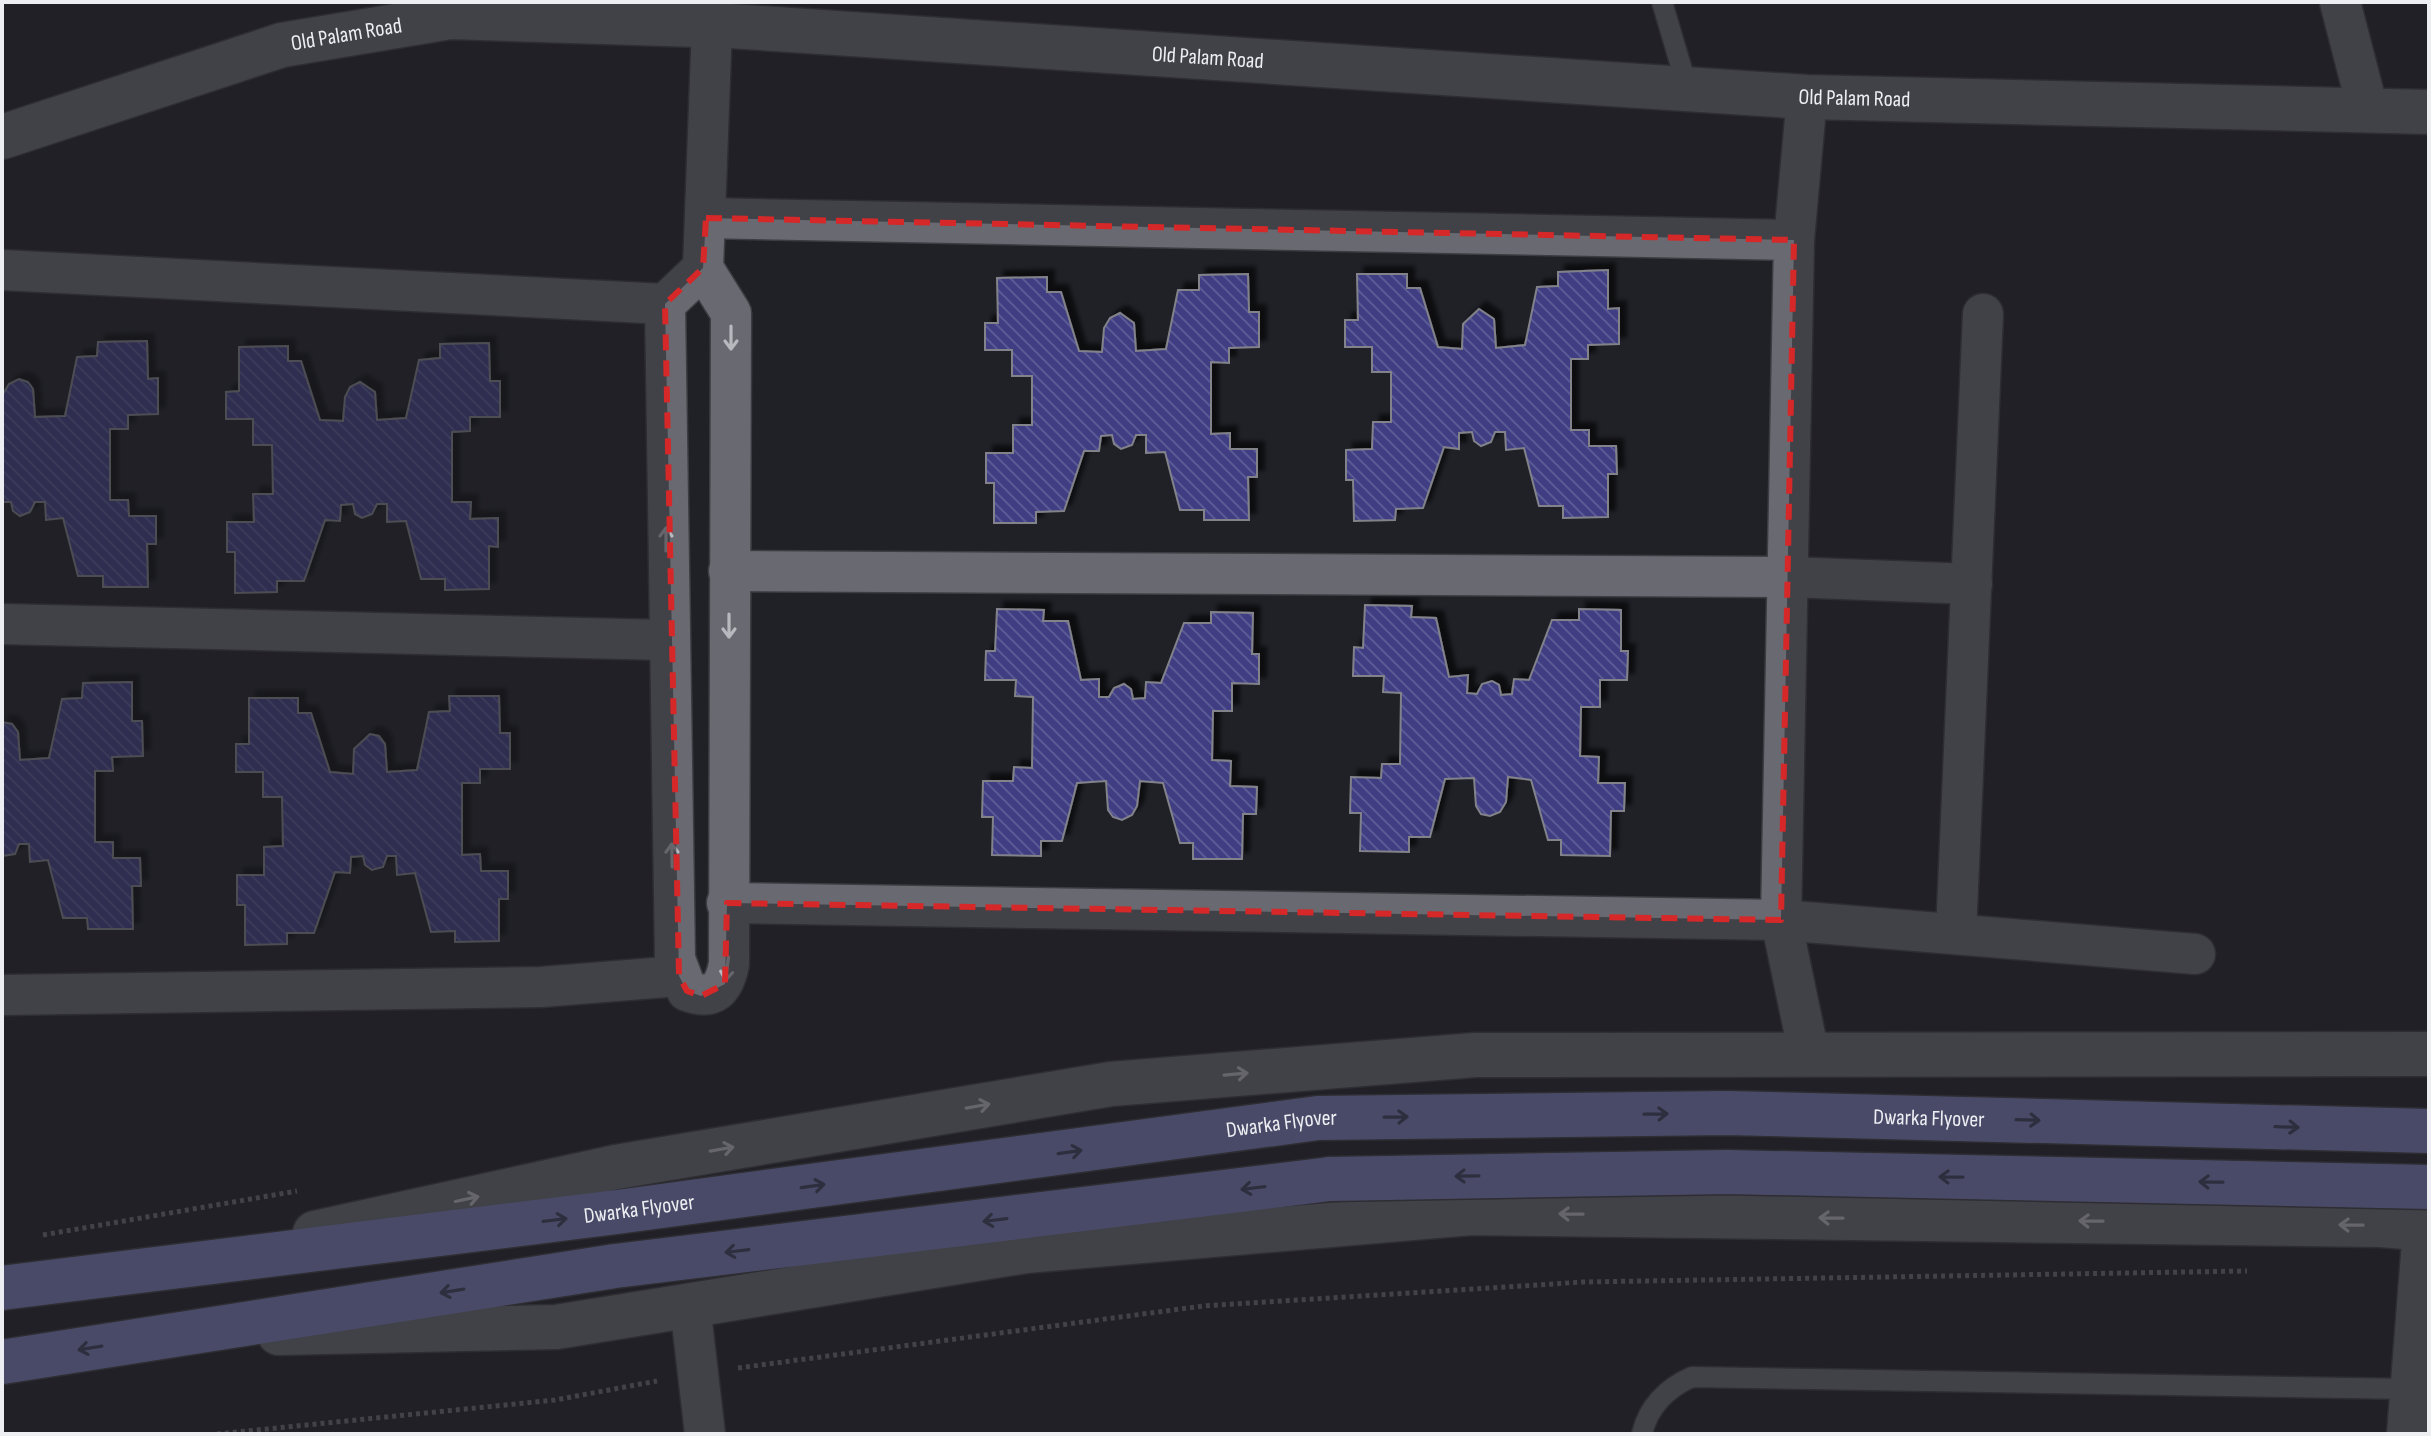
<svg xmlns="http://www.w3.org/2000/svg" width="2431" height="1436" font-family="'Sofia Sans Condensed',sans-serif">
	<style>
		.building { fill: url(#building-back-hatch); stroke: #81828a; stroke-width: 2; filter: url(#shadow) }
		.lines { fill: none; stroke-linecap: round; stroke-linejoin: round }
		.lane-casing { stroke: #3c3c42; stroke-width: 23 }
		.street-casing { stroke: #3c3c42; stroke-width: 43 }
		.secondary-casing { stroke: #3c3c42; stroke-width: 47 }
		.primary-casing { stroke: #3c3c42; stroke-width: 47 }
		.path { stroke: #6a6b71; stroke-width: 5; stroke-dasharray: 4 4; stroke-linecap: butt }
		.lane { stroke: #696971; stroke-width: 20 }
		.street { stroke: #696971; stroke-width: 40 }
		.secondary { stroke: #696971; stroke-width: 44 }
		.primary { stroke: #7b7db8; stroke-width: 44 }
		.primary-bridge-casing { stroke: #3c3c42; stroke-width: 47; stroke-linecap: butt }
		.primary-bridge { stroke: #7b7db8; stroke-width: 44 }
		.oneway { stroke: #b8b9be }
		.oneway2 { stroke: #3f405b }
		.marked { fill: none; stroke: #d62828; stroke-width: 6; stroke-dasharray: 16 10; stroke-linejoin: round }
		.labels { text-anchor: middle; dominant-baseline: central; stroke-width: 8; stroke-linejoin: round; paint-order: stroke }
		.street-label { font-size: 22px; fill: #edeef2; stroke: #17171d }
	</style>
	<defs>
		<pattern id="building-back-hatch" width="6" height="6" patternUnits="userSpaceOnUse" patternTransform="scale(2)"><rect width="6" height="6" fill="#3f3e83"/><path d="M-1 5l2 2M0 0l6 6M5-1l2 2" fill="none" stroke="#5b5a95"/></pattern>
		<filter id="shadow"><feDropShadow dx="7" dy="-7" stdDeviation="2" flood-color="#0009"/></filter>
	</defs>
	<rect width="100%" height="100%" fill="#202127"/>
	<g class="building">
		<polygon points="1608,270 1608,309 1619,308 1619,344 1588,345 1588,359 1571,359 1571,430 1589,430 1589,446 1616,446 1617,474 1608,474 1608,517 1563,518 1563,506 1539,506 1524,448 1506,450 1505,432 1495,432 1491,442 1481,446 1474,441 1472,432 1459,433 1459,449 1444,447 1423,508 1396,509 1395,520 1354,521 1353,480 1346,480 1346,450 1372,449 1373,422 1391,422 1391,372 1372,372 1372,347 1345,347 1345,320 1358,320 1357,274 1407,274 1407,288 1420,288 1438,347 1462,349 1463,324 1479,309 1494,319 1496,348 1525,345 1537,287 1558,286 1558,272"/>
		<polygon points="1248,274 1249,312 1259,312 1259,347 1229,348 1229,363 1211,362 1211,434 1230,433 1230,449 1257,449 1257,477 1248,477 1249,520 1204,520 1204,510 1180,510 1165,452 1146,453 1146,435 1136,435 1132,445 1121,449 1114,444 1112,435 1101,436 1099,451 1084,451 1064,511 1036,512 1036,523 994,523 994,483 986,483 986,453 1013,453 1013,425 1032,425 1032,376 1012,376 1012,350 985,350 985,323 998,323 997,278 1047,277 1047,292 1061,292 1079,351 1102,352 1104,328 1110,318 1120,313 1134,323 1136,351 1166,349 1178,290 1199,290 1199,275"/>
		<polygon points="147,341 148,379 158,378 158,414 128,415 128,429 110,429 110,500 128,500 129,516 156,516 156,544 147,544 148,587 103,587 103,576 78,576 63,518 46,520 45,502 35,502 30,512 20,516 13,511 11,502 2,502 3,394 9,384 19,379 28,382 33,389 35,417 65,416 77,357 97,356 98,342"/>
		<polygon points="489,343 490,381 500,381 500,417 470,417 470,431 452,432 452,502 471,502 470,519 498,518 498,547 489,546 489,589 445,590 445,579 421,579 406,521 387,522 387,504 377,504 372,514 362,518 355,514 353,504 341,505 340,521 325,520 304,581 277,581 277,592 235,593 235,552 227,552 227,522 254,522 253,494 273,494 272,445 253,445 253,419 226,419 226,392 239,391 239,347 288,346 288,361 301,361 320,420 343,421 345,397 350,387 360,382 375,392 377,420 406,418 419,360 440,358 440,344"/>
		<polygon points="1365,605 1412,606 1411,617 1436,618 1449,677 1468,675 1467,693 1477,694 1482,684 1492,681 1499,685 1501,695 1512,694 1514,679 1529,680 1552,620 1579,620 1579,609 1621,610 1621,651 1628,651 1627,680 1600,680 1600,707 1581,707 1580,756 1599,757 1598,783 1625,783 1624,811 1611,811 1610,856 1561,855 1561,840 1548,840 1531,780 1508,777 1506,802 1500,812 1490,816 1481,814 1476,806 1474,778 1445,779 1430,837 1409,837 1409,852 1360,851 1361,813 1350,813 1351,777 1381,778 1382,764 1400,764 1401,693 1383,692 1384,676 1353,676 1354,647 1363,648"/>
		<polygon points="997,609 1044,610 1043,621 1068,621 1081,680 1099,679 1099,697 1109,697 1114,688 1124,684 1131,689 1133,699 1145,698 1146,682 1161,683 1184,623 1211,623 1211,612 1253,613 1252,654 1259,654 1259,684 1232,683 1232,711 1213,711 1212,760 1231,761 1230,786 1257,787 1256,814 1243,814 1242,859 1193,859 1193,843 1180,843 1163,783 1140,781 1137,806 1132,815 1122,820 1113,817 1108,810 1106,781 1077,783 1062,841 1041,841 1041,856 992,855 993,817 982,817 983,781 1013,781 1014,767 1032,768 1033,697 1015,696 1016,680 985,680 986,651 995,651"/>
		<polygon points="132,682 132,721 142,721 143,756 112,757 113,771 95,771 95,842 113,842 113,858 140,858 141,886 132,886 133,929 88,929 87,918 63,918 48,860 30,862 29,844 19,844 15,854 2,856 2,722 12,724 18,732 20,760 49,758 62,699 82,698 83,683"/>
		<polygon points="449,696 499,696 500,733 510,733 510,769 480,769 480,783 462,783 462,855 480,854 481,871 508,871 508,899 499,899 499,941 455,942 455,931 431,932 415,873 397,875 396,856 387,856 383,867 372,870 365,865 363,856 351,857 350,873 335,872 314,933 287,933 287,944 245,945 245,905 237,905 237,875 264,875 264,847 283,846 282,797 263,797 263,772 236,772 236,744 249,744 249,698 298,698 298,713 311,713 330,772 353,774 354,749 370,734 379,736 385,744 387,772 417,770 429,712 450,711"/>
	</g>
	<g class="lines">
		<defs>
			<g id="lane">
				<polyline points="1662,2 1688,90"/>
				<path d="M1642,1434C1648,1407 1667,1388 1692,1377L2410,1389"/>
			</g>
			<g id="street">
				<polyline points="2340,2 2368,110"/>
				<polyline points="706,218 1794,240 1781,920 727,903"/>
				<polyline points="1794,240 1807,97"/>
				<path d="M703,268L665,304L675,959L687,991C714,1001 724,989 729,964L731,313L703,268L712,25"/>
				<polyline points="2,270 665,304"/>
				<polyline points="729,571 1788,577 1972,584"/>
				<polyline points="2,624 667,640"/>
				<polyline points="1956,934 1983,314"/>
				<polyline points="2,995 541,987 679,976"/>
				<polyline points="1809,1054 1781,920 2195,954"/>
				<polyline points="690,1305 705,1434"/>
				<polyline points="2407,1434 2423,1229"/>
			</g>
			<g id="secondary">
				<path id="s1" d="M2,137L282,45L450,17L730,26L1807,97L2429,112"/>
				<polyline points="315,1233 616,1167 1111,1084 1475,1055 2429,1054"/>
				<polyline points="279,1333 556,1327 1026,1251 1471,1213 2381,1225 2429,1229"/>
			</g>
			<g id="primary">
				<path id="s2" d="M2,1288L617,1212L1318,1118L1727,1113L2429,1131"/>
				<polyline points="2,1362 615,1266 1330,1179"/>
			</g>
		</defs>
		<use href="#lane" class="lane-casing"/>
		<use href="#street" class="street-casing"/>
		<use href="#secondary" class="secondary-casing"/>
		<use href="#primary" class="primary-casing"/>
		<g class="path">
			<polyline points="43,1235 297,1191"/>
			<polyline points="738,1368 1203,1306 1583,1282 2247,1271"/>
			<polyline points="217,1434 555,1400 657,1381"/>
		</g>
		<use href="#lane" class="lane"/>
		<use href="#street" class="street"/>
		<use href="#secondary" class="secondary"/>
		<use href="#primary" class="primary"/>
		<defs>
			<polyline id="primary-bridge" points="1330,1179 1727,1172 2429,1187"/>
		</defs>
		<use href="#primary-bridge" class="primary-bridge-casing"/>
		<use href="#primary-bridge" class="primary-bridge"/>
	</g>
	<defs><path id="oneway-shaft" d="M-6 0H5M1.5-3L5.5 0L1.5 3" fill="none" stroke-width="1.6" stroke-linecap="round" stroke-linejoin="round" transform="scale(2)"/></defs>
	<g class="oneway">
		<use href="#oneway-shaft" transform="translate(731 338) rotate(90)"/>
		<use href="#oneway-shaft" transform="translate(666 539) rotate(-90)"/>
		<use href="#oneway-shaft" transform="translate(729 626) rotate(90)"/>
		<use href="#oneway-shaft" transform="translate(672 855) rotate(-91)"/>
		<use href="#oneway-shaft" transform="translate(727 969) rotate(97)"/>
		<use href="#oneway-shaft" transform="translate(1236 1074) rotate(-5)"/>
		<use href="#oneway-shaft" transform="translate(978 1106) rotate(-10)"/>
		<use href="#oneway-shaft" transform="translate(722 1149) rotate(-10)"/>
		<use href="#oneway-shaft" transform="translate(467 1199) rotate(-12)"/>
		<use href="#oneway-shaft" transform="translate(1571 1214) rotate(-179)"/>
		<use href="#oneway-shaft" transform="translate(1831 1218) rotate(-179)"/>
		<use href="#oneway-shaft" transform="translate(2091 1221) rotate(-179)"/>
		<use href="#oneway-shaft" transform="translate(2351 1225) rotate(-179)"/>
	</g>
	<g class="oneway2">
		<use href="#oneway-shaft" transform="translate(1656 1114) rotate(-1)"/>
		<use href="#oneway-shaft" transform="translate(1396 1117) rotate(-1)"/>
		<use href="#oneway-shaft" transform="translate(2028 1120) rotate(2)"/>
		<use href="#oneway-shaft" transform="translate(2287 1127) rotate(2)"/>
		<use href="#oneway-shaft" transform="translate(1070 1152) rotate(-8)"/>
		<use href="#oneway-shaft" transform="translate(1467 1176) rotate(179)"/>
		<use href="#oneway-shaft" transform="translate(1951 1177) rotate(-179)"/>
		<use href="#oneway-shaft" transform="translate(2211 1182) rotate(-179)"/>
		<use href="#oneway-shaft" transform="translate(813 1186) rotate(-8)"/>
		<use href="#oneway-shaft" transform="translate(1253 1188) rotate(173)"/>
		<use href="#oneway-shaft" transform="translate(555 1220) rotate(-7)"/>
		<use href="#oneway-shaft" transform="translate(995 1220) rotate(173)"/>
		<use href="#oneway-shaft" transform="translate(737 1251) rotate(173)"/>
		<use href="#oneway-shaft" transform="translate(452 1291) rotate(171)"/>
		<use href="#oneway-shaft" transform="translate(90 1348) rotate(171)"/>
	</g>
	<path d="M0 0H2431V1436H0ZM706,218L1794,240L1781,920L727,903L725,984L701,996L687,991L679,976L665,304L703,268Z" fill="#202127" fill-opacity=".55" fill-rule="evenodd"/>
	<path class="marked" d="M706,218L1794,240L1781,920L727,903L725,984L701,996L687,991L679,976L665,304L703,268Z"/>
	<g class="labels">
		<g class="street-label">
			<text stroke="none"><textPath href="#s1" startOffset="360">Old Palam Road</textPath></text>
			<text stroke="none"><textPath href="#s1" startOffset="1224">Old Palam Road</textPath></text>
			<text stroke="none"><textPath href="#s1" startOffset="1872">Old Palam Road</textPath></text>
			<text stroke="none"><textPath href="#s2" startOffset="1938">Dwarka Flyover</textPath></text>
			<text stroke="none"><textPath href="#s2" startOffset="1290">Dwarka Flyover</textPath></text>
			<text stroke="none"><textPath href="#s2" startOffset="642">Dwarka Flyover</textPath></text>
		</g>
	</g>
	<rect width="2431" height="1436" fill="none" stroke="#edeef2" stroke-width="8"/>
</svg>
